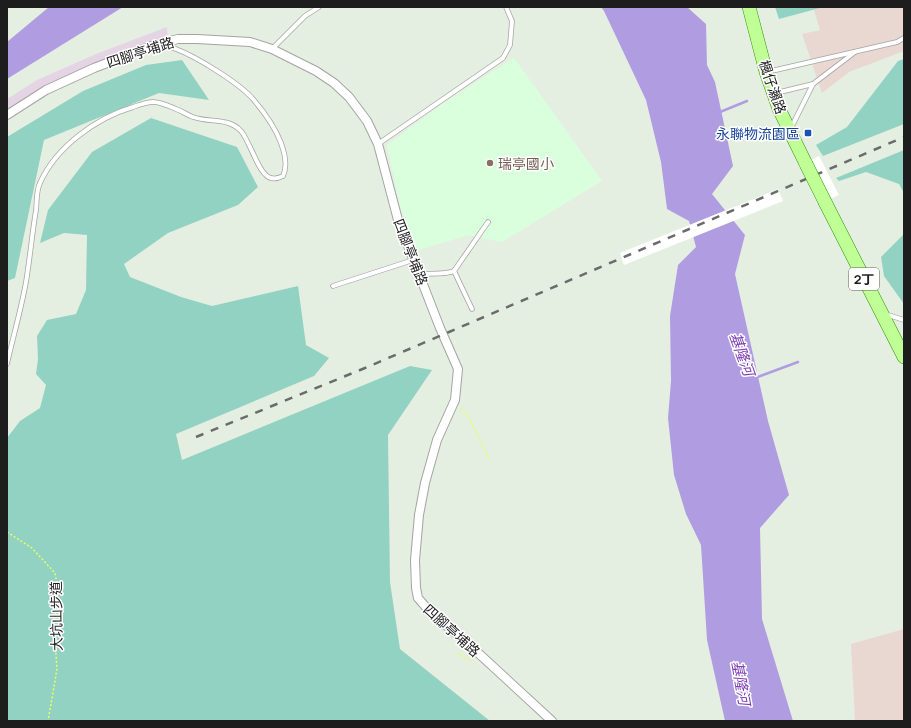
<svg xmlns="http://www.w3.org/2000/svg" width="911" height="728" font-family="Manrope,'Noto Sans TC',sans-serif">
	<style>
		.industrial { fill: #e9d8d2 }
		.education { fill: #daffdc }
		.forest { fill: #92d2c2 }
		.plaza { fill: #e5d5e4 }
		.water { fill: #b09de1 }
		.pier { fill: #fff }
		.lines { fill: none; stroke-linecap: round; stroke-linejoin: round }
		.stream { stroke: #b09de1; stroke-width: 2.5 }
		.lane-casing { stroke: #a4a4a4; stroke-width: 5.5 }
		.street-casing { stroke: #a4a4a4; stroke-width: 10 }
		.primary-casing { stroke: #2b9500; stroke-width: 14 }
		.path { stroke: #e8ff62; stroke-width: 1.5; stroke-dasharray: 2 2; stroke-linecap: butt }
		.lane { stroke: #fff; stroke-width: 4 }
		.street { stroke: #fff; stroke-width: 8 }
		.primary { stroke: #bfff96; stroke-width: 13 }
		.rail { stroke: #6b6b6b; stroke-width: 2.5; stroke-dasharray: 8 8; stroke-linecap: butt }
		.primary-bridge-casing { stroke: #2b9500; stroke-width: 14; stroke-linecap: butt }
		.primary-bridge { stroke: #bfff96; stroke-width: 13 }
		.transit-dot { fill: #1a4fb4; stroke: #fff; stroke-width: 1.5 }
		.education-dot { fill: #8d6e63; stroke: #fff; stroke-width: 1.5 }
		.labels { text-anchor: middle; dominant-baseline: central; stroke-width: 3; stroke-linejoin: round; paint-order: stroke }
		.shield { fill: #fff; stroke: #616161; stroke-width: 1 }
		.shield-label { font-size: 13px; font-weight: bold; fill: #1d1d1d }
		.street-label { font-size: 14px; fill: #1d1d1d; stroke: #fff }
		.transit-label { font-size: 14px; fill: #164399; stroke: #fff; text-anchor: end }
		.education-label { font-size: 14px; fill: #785e54; stroke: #fff; text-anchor: start }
		.water-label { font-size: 15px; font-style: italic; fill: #7f41b4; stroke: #fff }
	</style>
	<rect width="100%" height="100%" fill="#e5efe1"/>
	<g class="industrial">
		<polygon points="813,7 904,7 904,51 849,72 822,93 802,34 820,30"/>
		<polygon points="904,629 904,721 855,721 851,644"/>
	</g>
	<polygon class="education" points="514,58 602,181 502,242 469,235 415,251 404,223 387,145 445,102"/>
	<g class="forest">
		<polygon points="775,7 820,7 820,8 779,19"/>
		<polygon points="904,59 904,124 823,156 816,145 847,127 898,61"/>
		<polygon points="182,60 209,100 159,93 44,140 15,278 7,281 7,137 83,91 146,65"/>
		<polygon points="151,118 237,147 258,187 238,205 168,233 124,264 130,277 181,297 212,306 298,286 306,345 329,358 314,376 176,434 182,460 410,366 432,370 388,435 390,582 400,649 490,721 7,721 7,438 20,421 40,408 46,385 36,374 38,359 37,336 47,320 76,314 86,290 87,235 64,233 40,243 48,210 92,152"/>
		<polygon points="904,150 904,193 899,184 866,172 839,181 836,178"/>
		<polygon points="904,234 904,304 884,276 881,257"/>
	</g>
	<polygon class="plaza" points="167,27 168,42 86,71 7,115 7,99 37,80 96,54"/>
	<g class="water">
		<polygon points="49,7 123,7 7,79 7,42"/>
		<polygon points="601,7 687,7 706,24 707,65 715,82 733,166 712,194 745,235 735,274 768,421 789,495 760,528 762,619 793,721 725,721 707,640 701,545 686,514 674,475 668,418 671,381 670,316 678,265 696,247 689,221 667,209 661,162 646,100 604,11"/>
	</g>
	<g class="pier">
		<polygon points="819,156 839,195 818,205 799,166"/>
		<polygon points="778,189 783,201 624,265 620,253"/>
	</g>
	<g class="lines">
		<g class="stream">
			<polyline points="720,112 747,101"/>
			<polyline points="755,378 798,362"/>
		</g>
		<defs>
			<g id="lane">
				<polyline points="272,49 305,16 319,7"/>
				<polyline points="767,72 897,42 904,38"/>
				<polyline points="776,93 813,84"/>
				<polyline points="791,128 813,84 855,52"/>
				<polyline points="378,144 503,58 510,45 512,21 506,7"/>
				<polyline points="454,271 472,309"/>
				<path d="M419,274C429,273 446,275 454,271L488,222"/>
				<polyline points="333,286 413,260"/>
				<polyline points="885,314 904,320"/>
				<path d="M7,364C13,337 21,310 26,282C30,258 32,234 36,210C37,202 36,191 40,183C56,147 96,118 133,107C139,105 147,102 153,102C161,102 169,106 176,109C182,111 187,115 193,117C209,123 228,117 241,131C250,141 259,176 271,178C275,179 279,178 283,176C288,166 285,154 281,143C275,127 265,113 253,99C239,83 197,57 176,49C172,47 166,46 161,45"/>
			</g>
			<polyline id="street" points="7,115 46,90 94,68 157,44 178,39 197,39 250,42 272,49 316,71 334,83 349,97 367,121 378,144 398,220 440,328 458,369 455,400 437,440 425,483 419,515 415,560 416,588 418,598 431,613 463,639 552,721"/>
			<g id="primary">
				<polyline points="749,7 766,72 779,109 806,164"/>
				<polyline points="825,202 904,357"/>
			</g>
		</defs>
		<use href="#lane" class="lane-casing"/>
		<use href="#street" class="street-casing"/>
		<use href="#primary" class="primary-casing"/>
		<g class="path">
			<polyline points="461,408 469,417 489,459"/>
			<polyline points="7,532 32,548 55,573 58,590 54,627 57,669 48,721"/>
			<polyline points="458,654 473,661"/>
		</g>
		<use href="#lane" class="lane"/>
		<use href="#street" class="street"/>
		<use href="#primary" class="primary"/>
		<polyline class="rail" points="196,437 365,368 904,137"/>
		<defs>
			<polyline id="primary-bridge" points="806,164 825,202"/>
		</defs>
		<use href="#primary-bridge" class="primary-bridge-casing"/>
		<use href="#primary-bridge" class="primary-bridge"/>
	</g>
	<rect class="transit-dot" x="804" y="129" width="8" height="8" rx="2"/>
	<circle class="education-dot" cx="490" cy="163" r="4"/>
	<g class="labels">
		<rect class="shield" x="849" y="268" width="30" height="22" rx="3"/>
		<g class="shield-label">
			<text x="864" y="279">2丁</text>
		</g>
		<g class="street-label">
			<text transform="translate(140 52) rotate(-18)">四腳亭埔路</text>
			<text transform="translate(773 87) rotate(71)">楓仔瀨路</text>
			<text transform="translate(411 252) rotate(69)">四腳亭埔路</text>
			<text transform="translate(56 616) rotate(-91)">大坑山步道</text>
			<text transform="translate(452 630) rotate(42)">四腳亭埔路</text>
		</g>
		<g class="transit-label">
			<text x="800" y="133">永聯物流園區</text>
		</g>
		<g class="education-label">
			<text x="498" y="163">瑞亭國小</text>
		</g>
		<g class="water-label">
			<text transform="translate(742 354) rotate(70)">基隆河</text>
			<text transform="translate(741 683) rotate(80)">基隆河</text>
		</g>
	</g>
	<rect width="911" height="728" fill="none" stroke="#1d1d1d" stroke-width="16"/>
</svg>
